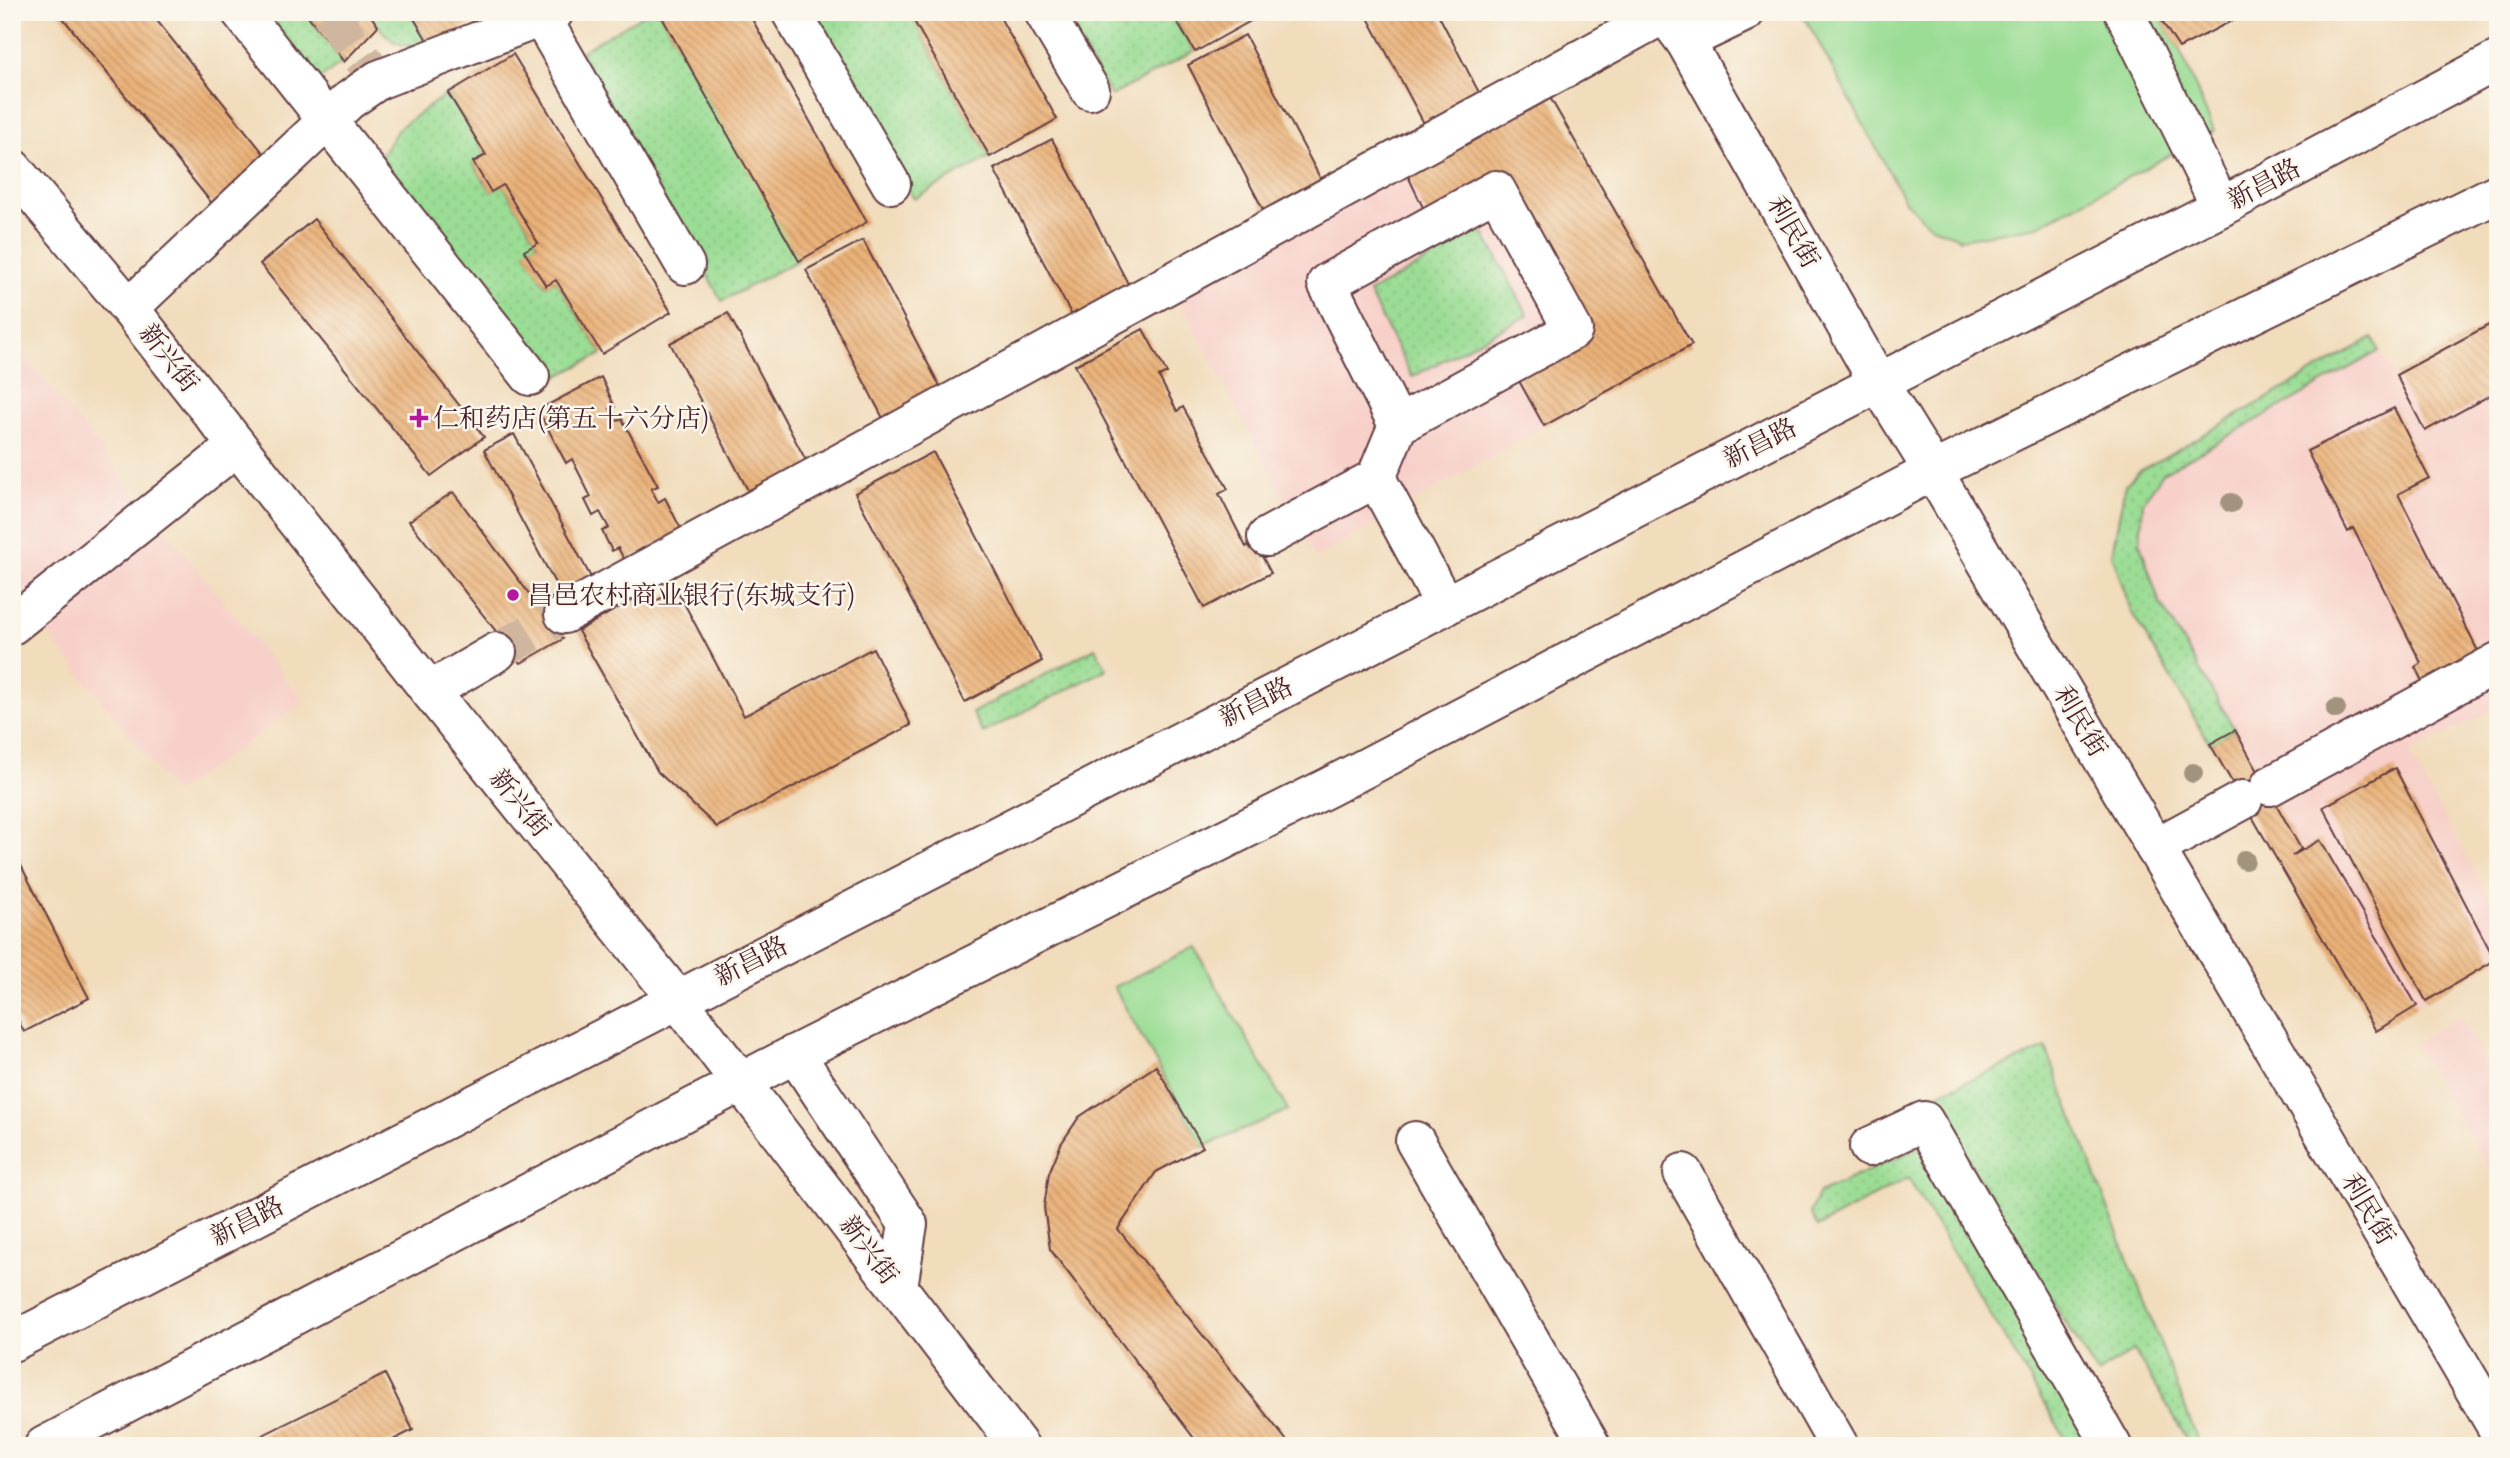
<svg xmlns="http://www.w3.org/2000/svg" width="2510" height="1458" font-family="Cardo,'Noto Serif SC',serif">
	<style>
		.built { fill: #f7d0c9 }
		.park { fill: #9bdd95; stroke: #727e60; stroke-width: 2 }
		.garden { fill: url(#garden-dots); stroke: #727e60; stroke-width: 2 }
		.building { fill: url(#building-back-hatch) }
		.lines { fill: none; stroke-linecap: round; stroke-linejoin: round }
		.minor-tunnel { stroke: #d0b69f; stroke-width: 38; stroke-dasharray: 38 19; stroke-linecap: butt }
		.minor-casing { stroke: #633b41; stroke-width: 42 }
		.major-casing { stroke: #633b41; stroke-width: 42 }
		.minor { stroke: #fff; stroke-width: 38 }
		.major { stroke: #fff; stroke-width: 38 }
		.tree { fill: #a2937e }
		.poi-dot { fill: #b5179e; stroke: #fbf7ec; stroke-width: 2.5 }
		.labels { text-anchor: middle; dominant-baseline: central; stroke-width: 5; stroke-linejoin: round; paint-order: stroke }
		.street-label { font-size: 26px; fill: #4a1f2b; stroke: #fbf7ec }
		.poi-label { font-size: 26px; fill: #4a1f2b; stroke: #fbf7ec; text-anchor: start }
	</style>
	<defs>
		<pattern id="garden-dots" width="8" height="8" patternUnits="userSpaceOnUse" patternTransform="scale(1.75)"><rect width="8" height="8" fill="#9bdd95"/><path d="M2 2h.1M6 6h.1" fill="none" stroke="#87bd81" stroke-width="1.8" stroke-linecap="round"/></pattern>
		<pattern id="building-back-hatch" width="6" height="6" patternUnits="userSpaceOnUse" patternTransform="scale(1.75)"><rect width="6" height="6" fill="#ebb279"/><path d="M-1 5l2 2M0 0l6 6M5-1l2 2" fill="none" stroke="#c09063"/></pattern>
	</defs>
	<rect width="100%" height="100%" fill="#fbf7ec"/>
	<filter id="ink" filterUnits="userSpaceOnUse"><feTurbulence type="fractalNoise" baseFrequency=".0143" numOctaves="2"/><feDisplacementMap in="SourceGraphic" scale="14" xChannelSelector="R" yChannelSelector="G"/><feConvolveMatrix kernelMatrix="1 2 1 2 8 2 1 2 1" color-interpolation-filters="sRGB"/></filter>
	<filter id="wash" filterUnits="userSpaceOnUse"><feTurbulence type="fractalNoise" baseFrequency=".00686" numOctaves="4" result="noise"/><feDisplacementMap in="SourceGraphic" scale="28" xChannelSelector="R" yChannelSelector="G"/><feGaussianBlur stdDeviation="1.57" result="paint"/><feColorMatrix in="noise" values="0 0 0 0 0 0 0 0 0 0 0 0 0 0 0 0 0 1.4 0 .05"/><feComposite in="paint" operator="in"/></filter>
	<g filter="url(#wash)">
		<rect width="100%" height="100%" fill="#f1dcbc"/>
		<g class="built">
			<polygon points="1548,94 1692,345 1544,426 1316,558 1178,298"/>
			<polygon points="2498,320 2498,707 2409,754 2498,914 2498,958 2376,1031 2210,744 2235,730 2159,601 2140,543 2143,502 2163,473 2379,351 2396,375"/>
			<polygon points="12,339 304,702 175,793 12,588"/>
			<polygon points="2459,1016 2498,1084 2498,1185 2414,1043"/>
		</g>
		<g class="park">
			<polygon points="1802,12 2156,12 2179,48 2214,131 2038,226 1961,239 1930,226 1905,201"/>
			<polygon points="1194,947 1288,1110 1203,1147 1114,987"/>
		</g>
		<g class="garden">
			<polygon points="253,12 305,12 344,62 322,77 307,78"/>
			<path d="M368,12H410L431,47C393,48 390,42 368,12Z"/>
			<polygon points="648,12 659,12 800,259 722,301 580,52"/>
			<polygon points="806,12 909,12 990,157 914,199"/>
			<polygon points="1062,12 1170,12 1194,51 1111,96"/>
			<polygon points="448,93 486,155 473,163 491,192 503,185 538,243 525,251 546,286 556,280 602,354 552,379 380,157 399,128"/>
			<polygon points="1482,230 1528,315 1412,377 1369,293"/>
			<polygon points="2373,338 2379,351 2163,473 2143,502 2140,543 2159,601 2235,730 2210,744 2131,611 2112,554 2125,485 2138,472"/>
			<polygon points="1095,648 1107,669 983,733 972,713"/>
			<polygon points="2046,1048 2200,1446 2191,1446 2134,1350 2097,1374 1930,1097"/>
			<polygon points="1922,1146 2078,1410 2086,1446 2070,1446 1908,1178 1817,1227 1810,1212 1819,1193"/>
		</g>
		<g id="blocks">
			<g class="building">
				<polygon points="58,12 150,12 269,160 214,206"/>
				<polygon points="305,12 368,12 378,26 344,62"/>
				<polygon points="410,12 489,12 431,47"/>
				<polygon points="659,12 748,12 867,222 799,261"/>
				<polygon points="909,12 997,12 1057,119 990,157"/>
				<polygon points="1171,12 1262,12 1263,14 1195,52"/>
				<polygon points="1365,12 1437,12 1485,104 1429,133"/>
				<polygon points="2156,12 2249,12 2179,48"/>
				<polygon points="1245,35 1327,191 1269,221 1188,65"/>
				<polygon points="513,54 671,312 602,354 556,280 546,286 524,251 538,243 503,185 491,192 473,162 486,155 448,93"/>
				<polygon points="1548,94 1692,345 1544,426 1513,370 1589,333 1507,178 1428,218 1406,172"/>
				<polygon points="1052,139 1134,295 1077,325 994,169"/>
				<polygon points="314,219 484,437 431,476 260,264"/>
				<polygon points="863,240 945,396 887,426 806,270"/>
				<polygon points="728,313 810,468 752,498 670,343"/>
				<polygon points="2498,320 2498,391 2425,431 2396,375"/>
				<polygon points="1143,329 1167,373 1159,377 1177,411 1183,407 1228,489 1219,494 1246,547 1254,541 1271,573 1204,608 1075,365"/>
				<polygon points="601,377 615,407 610,409 617,421 622,419 658,486 651,489 658,502 665,498 682,531 625,561 618,548 612,551 602,531 609,528 600,512 593,516 585,500 591,497 572,459 566,463 538,410"/>
				<polygon points="2394,408 2429,478 2398,494 2481,657 2424,685 2415,667 2421,663 2353,528 2348,532 2307,451"/>
				<polygon points="514,434 594,583 564,600 484,450"/>
				<polygon points="933,452 1042,661 965,702 855,493"/>
				<polygon points="453,492 563,639 521,663 409,521"/>
				<polygon points="677,590 744,716 873,648 911,725 717,827 658,772 578,631 648,591 654,602"/>
				<polygon points="2235,730 2301,849 2292,856 2320,840 2417,1006 2376,1031 2210,744"/>
				<polygon points="2395,768 2495,960 2426,1001 2323,807"/>
				<polygon points="12,848 89,998 24,1032 16,1016 12,1018"/>
				<polygon points="1156,1066 1203,1147 1156,1172 1118,1229 1291,1446 1200,1446 1050,1249 1044,1207 1049,1173 1061,1144 1079,1117"/>
				<polygon points="385,1374 413,1430 381,1446 241,1446"/>
			</g>
		</g>
	</g>
	<g filter="url(#ink)">
		<use href="#blocks" fill-opacity="0" stroke="#633b41" stroke-width="2"/>
		<g class="lines">
			<g class="minor-tunnel">
				<polyline points="329,12 378,80"/>
				<polyline points="497,652 564,614"/>
			</g>
			<defs>
				<g id="minor">
					<polyline points="241,12 530,376"/>
					<polyline points="538,12 685,265"/>
					<polyline points="791,12 891,184"/>
					<polyline points="1044,12 1090,90"/>
					<polyline points="1663,12 1685,41 1878,382 1933,471 2498,1429"/>
					<polyline points="2124,12 2221,207"/>
					<polyline points="1685,41 1745,12"/>
					<polyline points="12,168 129,308 430,691 677,999 1019,1446"/>
					<polyline points="129,308 348,101 378,80 554,12"/>
					<polyline points="1376,478 1445,606"/>
					<polyline points="1267,537 1376,478 1398,425 1573,330 1496,190 1327,283 1398,425"/>
					<polyline points="564,614 1664,14"/>
					<polyline points="12,625 237,446"/>
					<polyline points="430,691 497,652"/>
					<polyline points="2270,786 2498,662"/>
					<polyline points="2155,848 2243,800"/>
					<polyline points="1415,1141 1591,1446"/>
					<polyline points="1869,1147 1924,1121 2112,1446"/>
					<polyline points="1683,1173 1839,1446"/>
				</g>
				<g id="major">
					<polyline points="795,1054 908,1224 898,1287"/>
					<polyline points="12,1342 2221,207 2498,60"/>
					<polyline points="44,1446 795,1054 1329,787 1933,471 2498,193"/>
				</g>
			</defs>
			<use href="#minor" class="minor-casing"/>
			<use href="#major" class="major-casing"/>
			<use href="#minor" class="minor"/>
			<use href="#major" class="major"/>
		</g>
		<g class="tree">
			<circle cx="2231" cy="503" r="10"/>
			<circle cx="2336" cy="709" r="10"/>
			<circle cx="2193" cy="773" r="10"/>
			<circle cx="2245" cy="860" r="10"/>
		</g>
	</g>
	<g class="poi-dot">
		<path d="M415.5 407.5h7v7h7v7h-7v7h-7v-7h-7v-7h7z"/>
		<circle cx="513" cy="595" r="7"/>
	</g>
	<g class="labels">
		<g class="street-label">
			<text transform="translate(2264 184) rotate(-28)">新昌路</text>
			<text transform="translate(1793 232) rotate(60)">利民街</text>
			<text transform="translate(169 358) rotate(52)">新兴街</text>
			<text transform="translate(1760 443) rotate(-27)">新昌路</text>
			<text transform="translate(1256 702) rotate(-27)">新昌路</text>
			<text transform="translate(2080 721) rotate(59)">利民街</text>
			<text transform="translate(520 803) rotate(51)">新兴街</text>
			<text transform="translate(751 961) rotate(-27)">新昌路</text>
			<text transform="translate(2368 1209) rotate(59)">利民街</text>
			<text transform="translate(247 1221) rotate(-27)">新昌路</text>
			<text transform="translate(869 1250) rotate(53)">新兴街</text>
		</g>
		<g class="poi-label">
			<text x="433" y="418">仁和药店(第五十六分店)</text>
			<text x="527" y="595">昌邑农村商业银行(东城支行)</text>
		</g>
	</g>
	<rect width="2510" height="1458" fill="none" stroke="#fbf7ec" stroke-width="42"/>
</svg>
